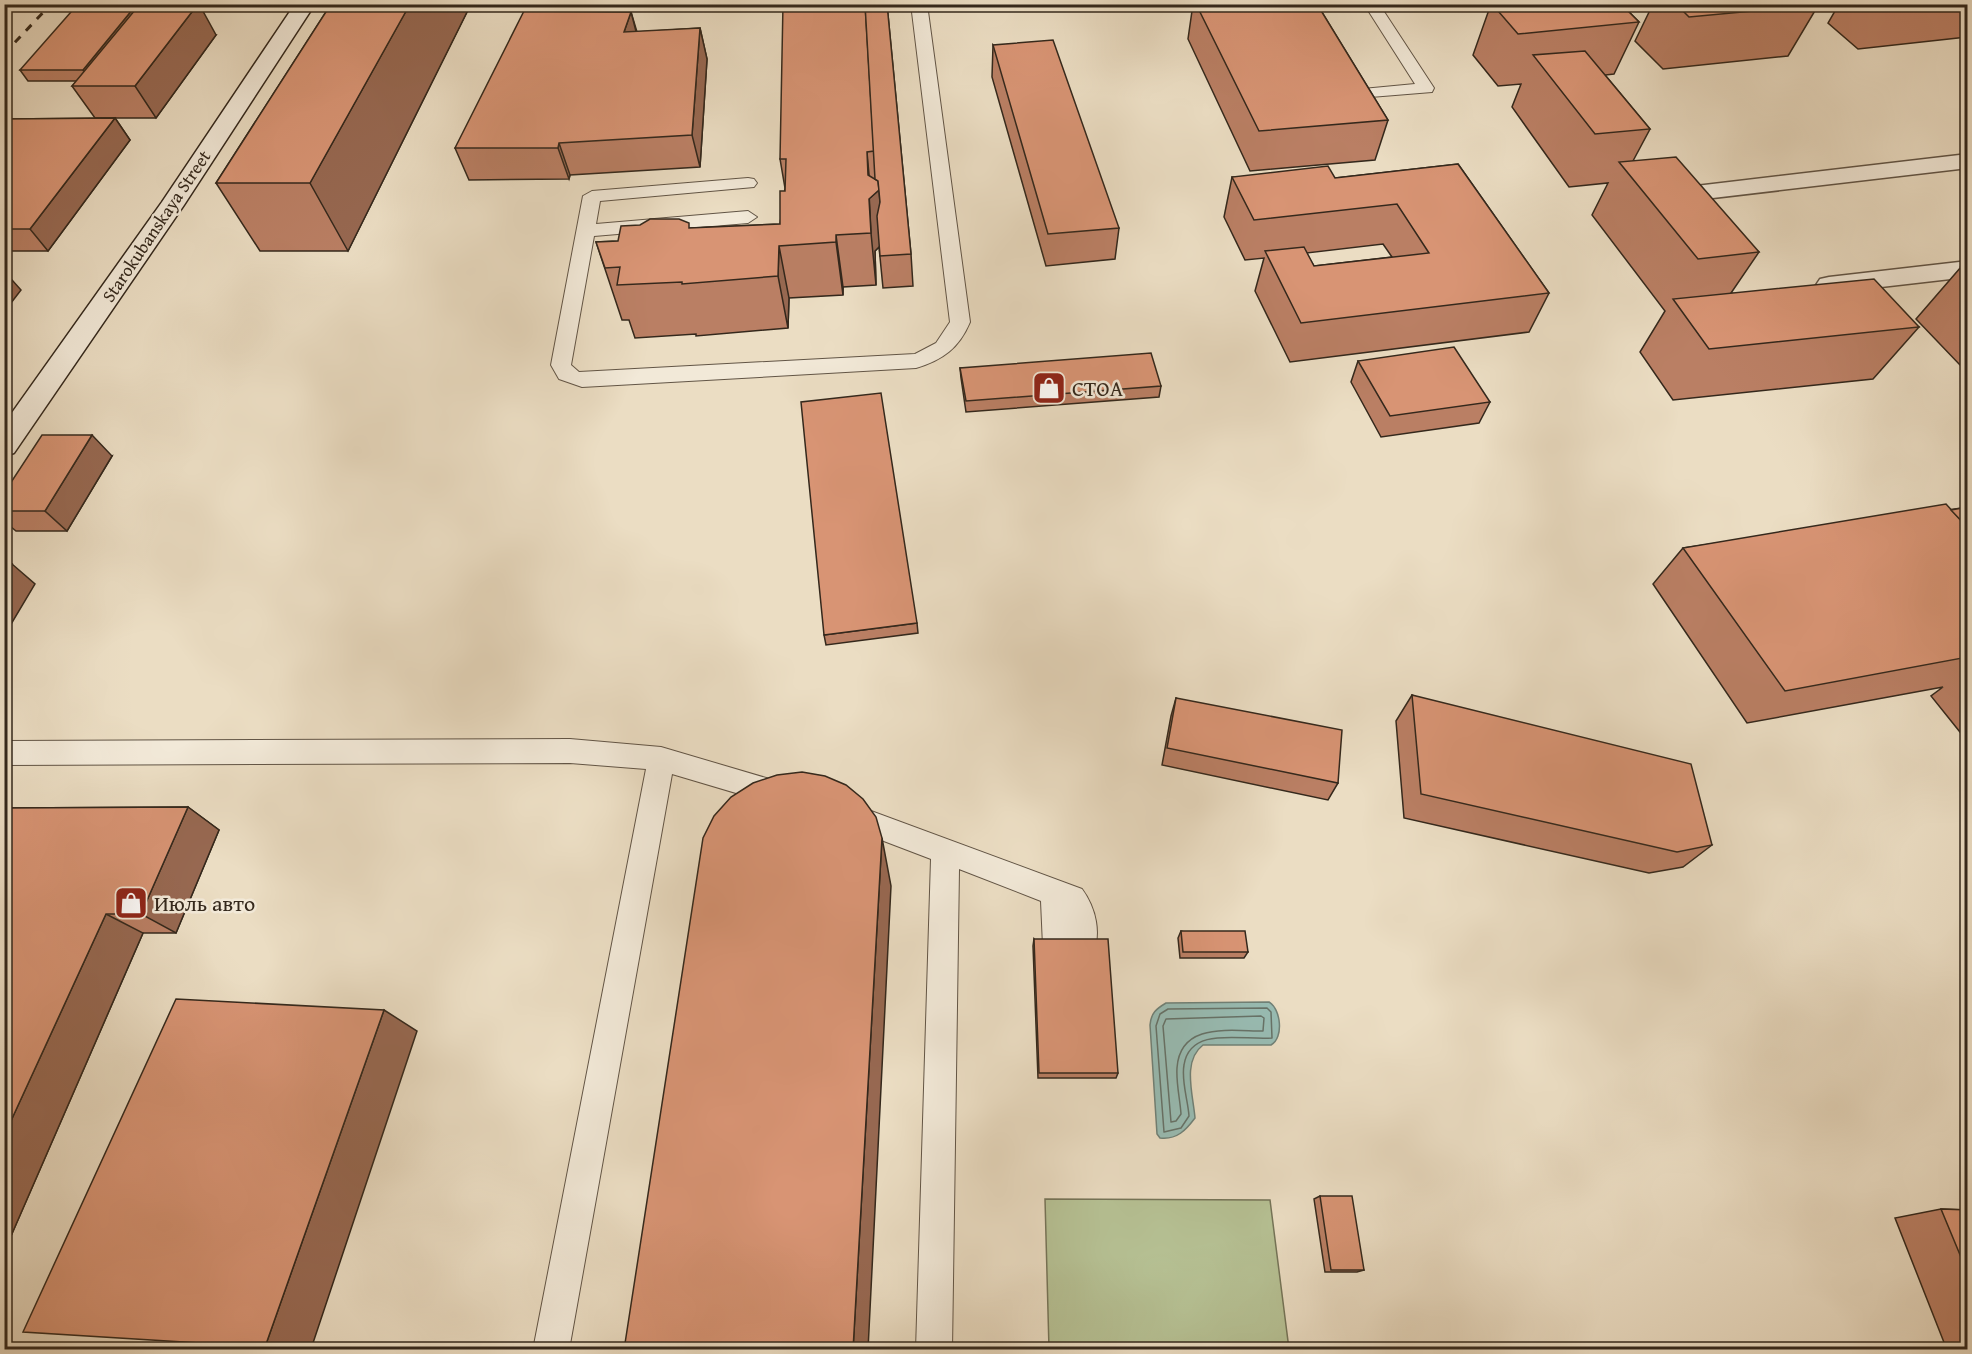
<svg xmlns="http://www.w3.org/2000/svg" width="1972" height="1354" font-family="'Gentium Book Plus',serif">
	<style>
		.green { fill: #b6c194; stroke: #757458; stroke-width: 1.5 }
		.water { fill: #98bcb3; stroke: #708177; stroke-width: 1.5 }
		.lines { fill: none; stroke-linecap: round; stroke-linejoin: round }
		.shore { stroke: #667268; stroke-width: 1.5 }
		.lane-casing { stroke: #625546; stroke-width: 2 }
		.street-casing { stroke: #625546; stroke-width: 3 }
		.secondary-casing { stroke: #34281c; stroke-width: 3 }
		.lane { fill: #f2e9d8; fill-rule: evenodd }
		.street { fill: #f2e9d8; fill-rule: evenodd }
		.secondary { fill: #f2e9d8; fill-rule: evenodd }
		.rail { stroke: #34281c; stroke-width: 3; stroke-dasharray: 8 8; stroke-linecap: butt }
		.wall { fill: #ba7f64; stroke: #34281c; stroke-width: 1.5; fill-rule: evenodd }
		.shaded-wall { fill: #976851; stroke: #34281c; stroke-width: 1.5 }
		.building { fill: #d89474; stroke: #34281c; stroke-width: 1.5 }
		.labels { text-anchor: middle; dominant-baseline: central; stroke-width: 5; stroke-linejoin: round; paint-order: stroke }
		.far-street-label { font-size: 18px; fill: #34281c; stroke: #f2e9d8 }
		.poi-label { font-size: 22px; fill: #34281c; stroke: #f2e9d8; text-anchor: start }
	</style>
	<rect width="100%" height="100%" fill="#ebddc3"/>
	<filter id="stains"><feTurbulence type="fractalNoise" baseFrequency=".00333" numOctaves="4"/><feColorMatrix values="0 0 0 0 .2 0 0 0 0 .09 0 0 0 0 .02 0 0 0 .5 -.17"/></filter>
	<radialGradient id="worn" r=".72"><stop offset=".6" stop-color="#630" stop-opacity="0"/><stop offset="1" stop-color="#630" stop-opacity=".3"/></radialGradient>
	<polygon class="green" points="1045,1199 1270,1200 1289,1349 1049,1349"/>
	<path class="water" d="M1269,1002C1281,1009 1284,1038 1271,1045H1203C1182,1061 1193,1094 1195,1118C1186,1130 1177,1140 1160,1138L1157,1134L1150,1025C1151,1013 1156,1009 1166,1003Z"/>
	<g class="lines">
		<g class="shore">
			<path d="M1267,1008L1271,1012L1272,1038C1244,1041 1190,1025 1184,1065C1181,1081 1188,1100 1189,1116L1181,1128L1164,1132L1156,1026L1160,1014L1168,1009Z"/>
			<path d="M1261,1016L1264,1018L1263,1031C1230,1031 1180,1022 1177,1068C1176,1083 1180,1099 1181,1114L1176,1121L1171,1122L1163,1026L1166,1019Z"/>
		</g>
		<defs>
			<g id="lane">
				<path d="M911,4H927L970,322C959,348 943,360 916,368L582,387L559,379L551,365L583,196L592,191L748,178L754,179L757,183L754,187L600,201L596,224L748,211L757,217L748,223L594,236L571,365L579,372L915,354L936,343L950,322Z"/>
				<polygon points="1364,4 1379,4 1434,88 1432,92 1346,99 1344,95 1346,91 1352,90 1415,84"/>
				<polygon points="570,739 661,747 783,783 793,786 797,795 793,804 783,807 672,774 569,1350 533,1350 646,769 570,763 4,765 4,741"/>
				<path d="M844,801L1082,889C1096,908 1102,934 1092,956L1082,960L1072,956L1070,953L1068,956L1058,960L1048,956L1043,946L1041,901L959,869L952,1350H916L931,859L834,822L830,813L834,804Z"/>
			</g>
			<g id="street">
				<polygon points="1968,154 1968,168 1662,204 1654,202 1650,197 1654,192 1662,190"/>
				<polygon points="1968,261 1968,277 1829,293 1820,291 1816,285 1820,279 1829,277"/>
			</g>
			<polygon id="secondary" points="295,4 315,4 184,205 14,453 4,456 4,424 162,202"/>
		</defs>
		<use href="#lane" class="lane-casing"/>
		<use href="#street" class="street-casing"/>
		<use href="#secondary" class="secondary-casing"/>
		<use href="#lane" class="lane"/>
		<use href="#street" class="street"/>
		<use href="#secondary" class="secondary"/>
		<polyline class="rail" points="4,54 51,4"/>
	</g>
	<g class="wall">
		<polygon points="331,4 471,4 348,251 260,251 216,183"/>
		<polygon points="887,4 911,254 913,286 883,288 879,247 875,251 876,285 843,287 843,295 789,298 788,328 696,336 696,334 635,338 629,320 622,320 596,242 618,241 691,228 780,224 785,188 780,159"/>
		<polygon points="1193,4 1317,4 1388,120 1375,160 1250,171 1188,39"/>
		<polygon points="1491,4 1621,4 1639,22 1614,74 1605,75 1650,129 1633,161 1759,252 1731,293 1919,327 1873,379 1673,400 1640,352 1665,311 1592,215 1608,183 1569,187 1512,107 1521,84 1498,86 1473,55"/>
		<polygon points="1653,4 1819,4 1788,56 1663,69 1635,41"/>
		<polygon points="1839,4 1968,4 1968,36 1967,37 1858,49 1828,23"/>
		<polygon points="631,12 637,32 700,28 707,59 700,167 570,175 569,179 469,180 455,148"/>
		<polygon points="216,35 156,118 95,118 72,86 77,81 28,81 20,70"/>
		<polygon points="993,45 1119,228 1115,259 1046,266 992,77"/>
		<polygon points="115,118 130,140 48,251 4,251 4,119"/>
		<path d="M1458,164L1549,293L1529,332L1290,362L1255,291L1264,258L1245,260L1224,217L1232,177L1335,178ZM1383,244L1392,257L1314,266L1306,253Z"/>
		<polygon points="1968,266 1968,364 1960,365 1916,319 1961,267"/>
		<polygon points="1358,361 1490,402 1479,423 1381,437 1351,382"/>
		<polygon points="960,368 1161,386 1159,397 966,412 961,378"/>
		<polygon points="112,456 67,531 16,531 4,521 4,493"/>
		<polygon points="1968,507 1968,742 1931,696 1943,687 1747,723 1653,584 1683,548"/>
		<polygon points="917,623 918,633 826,645 824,635"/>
		<polygon points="1412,695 1712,845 1683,867 1649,873 1404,818 1396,721"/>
		<polygon points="1176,698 1338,783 1328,800 1162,765 1171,716"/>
		<polygon points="188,807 219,830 176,933 143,933 4,1252 4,808"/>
		<polygon points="1181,931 1248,952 1244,958 1180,958 1178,938"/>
		<polygon points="1034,939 1118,1073 1116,1078 1038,1078 1033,946"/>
		<polygon points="1320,1196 1364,1270 1357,1272 1325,1272 1314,1199"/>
		<polygon points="1941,1209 1968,1210 1968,1350 1947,1350 1895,1218"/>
	</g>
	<g class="shaded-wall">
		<polygon points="4,4 13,4 4,14"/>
		<polygon points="137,4 153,4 90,81 83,70"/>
		<polygon points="198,4 199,4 216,35 156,118 135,86"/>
		<polygon points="410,4 471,4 348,251 310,183"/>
		<polygon points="631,12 639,43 624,32"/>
		<polygon points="700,28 707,59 700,167 692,135"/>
		<polygon points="115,118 130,140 48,251 30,229"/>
		<polygon points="559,143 570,175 569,179 558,148"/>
		<polygon points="867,152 871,197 879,190 883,243 875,251 876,285 871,233"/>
		<polygon points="836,235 843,287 843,295 836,242"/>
		<polygon points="779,246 789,298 788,328 778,276"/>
		<polygon points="4,271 21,290 4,312"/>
		<polygon points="92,435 112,456 67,531 45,511"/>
		<polygon points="12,564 35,584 4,636 4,576"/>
		<polygon points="188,807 219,830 176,933 141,914"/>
		<polygon points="882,838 891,886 868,1350 853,1350"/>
		<polygon points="106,914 143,933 4,1252 4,1136"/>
		<polygon points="384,1010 417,1031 311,1349 265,1347"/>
	</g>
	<g class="building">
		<polygon points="78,4 137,4 83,70 20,70"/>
		<polygon points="140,4 198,4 135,86 72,86"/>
		<polygon points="331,4 410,4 310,183 216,183"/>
		<polygon points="783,4 865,4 874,151 867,152 868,175 878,181 879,190 869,199 871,233 836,235 836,242 779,246 778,276 682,284 682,282 617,285 620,267 605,268 596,242 618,241 621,226 640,225 650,219 679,219 689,223 689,228 780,224 780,191 785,191 786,159 780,159"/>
		<polygon points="865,4 887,4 911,254 880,256 877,216 880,202 878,181 875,179"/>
		<polygon points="1196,4 1317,4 1388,120 1259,131"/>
		<polygon points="1492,4 1621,4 1639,22 1518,34"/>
		<polygon points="1676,4 1819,4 1819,5 1689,17"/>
		<polygon points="524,11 631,12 624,32 700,28 692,135 559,143 558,148 455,148"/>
		<polygon points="1053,40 1119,228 1048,234 993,45"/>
		<polygon points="1585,51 1650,129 1595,134 1533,55"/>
		<polygon points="115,118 30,229 4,229 4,119"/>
		<polygon points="1676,157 1759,252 1698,259 1619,162"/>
		<polygon points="1458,164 1549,293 1301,323 1265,251 1304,247 1314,266 1429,253 1397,204 1254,220 1232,177 1328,166 1335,178"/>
		<polygon points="1968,266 1968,273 1961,267"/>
		<polygon points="1874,279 1919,327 1709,349 1673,299"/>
		<polygon points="1454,347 1490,402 1390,416 1358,361"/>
		<polygon points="1151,353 1161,386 966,401 960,368"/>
		<polygon points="881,393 917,623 824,635 801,402"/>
		<polygon points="42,435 92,435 45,511 4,511 4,493"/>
		<polygon points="1946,504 1968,528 1968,657 1785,691 1683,548"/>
		<polygon points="1968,507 1968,528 1951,510"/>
		<polygon points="4,564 12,564 4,576"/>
		<polygon points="1412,695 1691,764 1712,845 1677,852 1421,794"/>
		<polygon points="1176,698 1342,730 1338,783 1167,748"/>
		<polygon points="802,772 825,776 846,785 863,799 876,817 882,838 853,1350 624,1350 703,838 714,816 731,797 753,783 777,775"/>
		<polygon points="188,807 141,914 106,914 4,1136 4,808"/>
		<polygon points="1181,931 1245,931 1248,952 1183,952"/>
		<polygon points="1034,939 1108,939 1118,1073 1039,1073"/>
		<polygon points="176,999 384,1010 265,1347 23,1332"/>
		<polygon points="1320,1196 1352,1196 1364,1270 1331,1270"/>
		<polygon points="1941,1209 1968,1210 1968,1274"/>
	</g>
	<defs>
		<symbol id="shop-square" viewBox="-11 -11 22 22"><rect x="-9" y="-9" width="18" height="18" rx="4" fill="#8f2418" stroke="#f2e9d8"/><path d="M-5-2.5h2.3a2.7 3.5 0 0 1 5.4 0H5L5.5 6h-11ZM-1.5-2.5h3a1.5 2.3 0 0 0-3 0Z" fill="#fff"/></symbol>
	</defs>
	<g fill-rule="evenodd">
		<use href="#shop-square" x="1030" y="369" width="38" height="38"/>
		<use href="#shop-square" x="112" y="884" width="38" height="38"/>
	</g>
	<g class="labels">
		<g class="far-street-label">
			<text transform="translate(156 226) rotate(-56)">Starokubanskaya Street</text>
		</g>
		<g class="poi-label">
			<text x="1072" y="388">СТОА</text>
			<text x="154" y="903">Июль авто</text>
		</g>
	</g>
	<rect width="1972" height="1354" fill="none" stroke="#ebddc3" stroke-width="24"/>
	<rect x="6" y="6" width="1960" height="1342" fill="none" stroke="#34281c" stroke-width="3"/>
	<rect x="12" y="12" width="1948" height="1330" fill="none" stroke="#34281c" stroke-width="1.5"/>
	<rect width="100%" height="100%" filter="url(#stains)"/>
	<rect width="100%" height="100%" fill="url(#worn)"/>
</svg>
